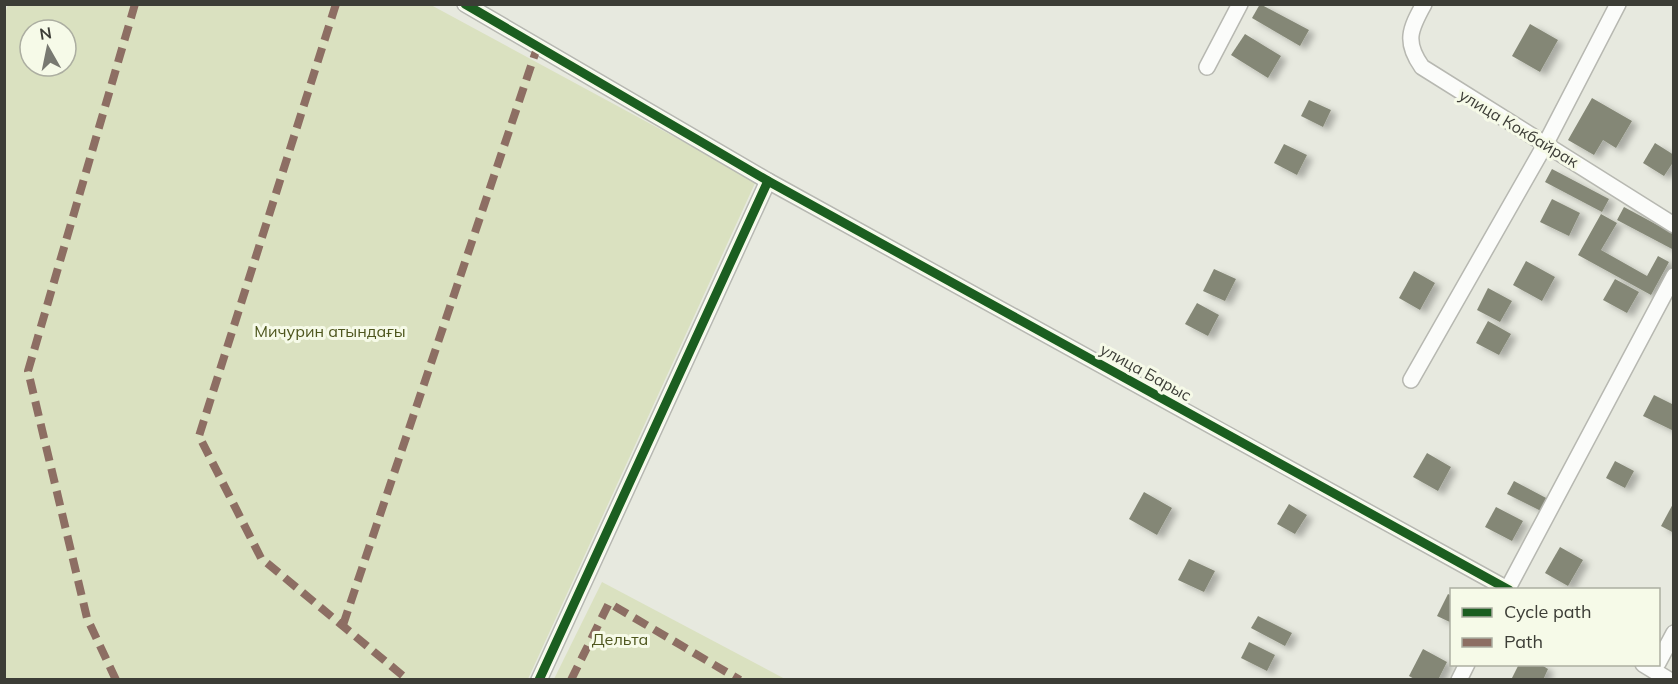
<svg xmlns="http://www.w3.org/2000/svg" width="1678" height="684" font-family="Mulish,sans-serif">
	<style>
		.green { fill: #dae1c0; fill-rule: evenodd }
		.building { fill: #848776; filter: url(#shadow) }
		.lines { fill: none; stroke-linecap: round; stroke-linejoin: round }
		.minor-casing { stroke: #b7b8b1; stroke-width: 18 }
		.minor { stroke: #fbfcfa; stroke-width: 15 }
		.quiet { stroke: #8d6e63; stroke-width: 8; stroke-dasharray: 15 8; stroke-linecap: butt }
		.cycleway-casing { stroke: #f6fae8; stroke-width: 13 }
		.cycleway { stroke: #1b5e20; stroke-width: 9 }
		.labels { text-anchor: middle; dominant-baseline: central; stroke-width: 6; stroke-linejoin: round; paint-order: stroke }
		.street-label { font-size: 16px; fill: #3c3d36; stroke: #f6fae8 }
		.park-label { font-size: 16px; fill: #4d551d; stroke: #f6fae8 }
	</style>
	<defs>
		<filter id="shadow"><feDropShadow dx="6" dy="4" stdDeviation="3" flood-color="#0004"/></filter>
	</defs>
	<rect width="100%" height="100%" fill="#e7e9df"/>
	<g class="green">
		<path d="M8,5H431L756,181L528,679L5,680L4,16ZM30,30H66V66H30Z"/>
		<polygon points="602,582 785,679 554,679"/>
	</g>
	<g class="building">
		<polygon points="1260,4 1309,30 1300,46 1252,18"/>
		<polygon points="1530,24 1558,40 1540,72 1512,56"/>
		<polygon points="1245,34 1281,56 1268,78 1231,55"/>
		<polygon points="1592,98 1632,121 1616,148 1603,140 1594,155 1568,140"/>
		<polygon points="1309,100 1331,110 1323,127 1301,116"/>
		<polygon points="1655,143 1674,155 1674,161 1664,176 1643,163"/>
		<polygon points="1284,144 1307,155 1297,175 1274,163"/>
		<polygon points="1552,169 1609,199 1602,212 1545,182"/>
		<polygon points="1552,199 1580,213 1569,236 1540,222"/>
		<polygon points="1624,207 1674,234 1674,250 1617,220"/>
		<polygon points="1601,214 1617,223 1601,250 1647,276 1658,256 1669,262 1651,295 1578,255"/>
		<polygon points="1526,261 1555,277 1542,301 1513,285"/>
		<polygon points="1214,269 1236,279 1225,301 1203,291"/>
		<polygon points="1414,271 1435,283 1420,310 1399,298"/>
		<polygon points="1615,279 1639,292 1627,313 1603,300"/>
		<polygon points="1488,288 1512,301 1500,322 1477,310"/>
		<polygon points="1197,303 1219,315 1208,336 1185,324"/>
		<polygon points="1488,321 1511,334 1499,355 1476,343"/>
		<polygon points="1654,395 1674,405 1674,431 1643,416"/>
		<polygon points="1427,453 1451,467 1438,491 1413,477"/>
		<polygon points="1615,461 1634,471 1625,488 1606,478"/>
		<polygon points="1514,481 1548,499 1541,511 1507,494"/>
		<polygon points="1144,492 1172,508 1157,535 1129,519"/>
		<polygon points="1674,502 1674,533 1661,526"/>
		<polygon points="1289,504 1307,515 1295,534 1277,524"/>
		<polygon points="1496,507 1523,521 1512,541 1485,527"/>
		<polygon points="1560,547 1583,560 1568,586 1545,573"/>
		<polygon points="1189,559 1215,571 1204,592 1178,580"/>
		<polygon points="1448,594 1452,596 1452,623 1437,616"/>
		<polygon points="1258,616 1292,633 1285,646 1251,628"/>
		<polygon points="1249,642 1275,655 1267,671 1241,658"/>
		<polygon points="1423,649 1447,662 1438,680 1416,680 1409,676"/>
		<polygon points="1519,664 1540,664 1548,669 1543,680 1511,680"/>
	</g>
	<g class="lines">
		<defs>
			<g id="minor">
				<polyline points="465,4 768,181 1509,590"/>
				<path d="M1424,4C1410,29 1404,42 1422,67L1674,225"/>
				<polyline points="1207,67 1240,4"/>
				<polyline points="1411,380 1546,143 1618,4"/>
				<polyline points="1507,590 1674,276"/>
				<polyline points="1658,663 1674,633"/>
				<polyline points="1643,664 1669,680"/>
				<polyline points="539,680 768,181"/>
				<polyline points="1459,680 1467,664"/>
			</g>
		</defs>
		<use href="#minor" class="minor-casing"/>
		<use href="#minor" class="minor"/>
		<g class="quiet">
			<polyline points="336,4 199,436 261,558 408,680"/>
			<polyline points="343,625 538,45"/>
			<polyline points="116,680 87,618 28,371 135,4"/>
			<polyline points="571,680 609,603 740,680"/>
		</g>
		<defs>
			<g id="cycleway">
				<polyline points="465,4 768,181 1509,590"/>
				<polyline points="539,680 768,181"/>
			</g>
		</defs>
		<use href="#cycleway" class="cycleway-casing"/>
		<use href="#cycleway" class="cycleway"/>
	</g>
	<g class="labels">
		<g class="street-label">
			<text transform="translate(1519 128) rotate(31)">улица Кокбайрак</text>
			<text transform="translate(1146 372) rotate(29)">улица Барыс</text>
		</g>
		<g class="park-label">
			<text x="330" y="331">Мичурин атындағы</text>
			<text x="620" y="639">Дельта</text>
		</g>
	</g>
	<rect width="1678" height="684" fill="none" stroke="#3c3d36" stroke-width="12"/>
	<rect x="1450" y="588" width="210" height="78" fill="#f6fae8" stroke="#acaea1" stroke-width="1.5"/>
	<rect x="1462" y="608" width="30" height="9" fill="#1b5e20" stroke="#acaea1" stroke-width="1.5"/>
	<text x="1504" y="618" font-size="18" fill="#3c3d36">Cycle path</text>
	<rect x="1462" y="638" width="30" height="9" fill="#8d6e63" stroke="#acaea1" stroke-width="1.5"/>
	<text x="1504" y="648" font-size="18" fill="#3c3d36">Path</text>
	<g transform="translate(48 48) rotate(351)"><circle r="28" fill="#f6fae8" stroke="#acaea1" stroke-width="1.5"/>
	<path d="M0-4.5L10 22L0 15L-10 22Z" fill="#787971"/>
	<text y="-9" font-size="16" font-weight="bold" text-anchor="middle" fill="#3c3d36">N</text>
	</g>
</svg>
